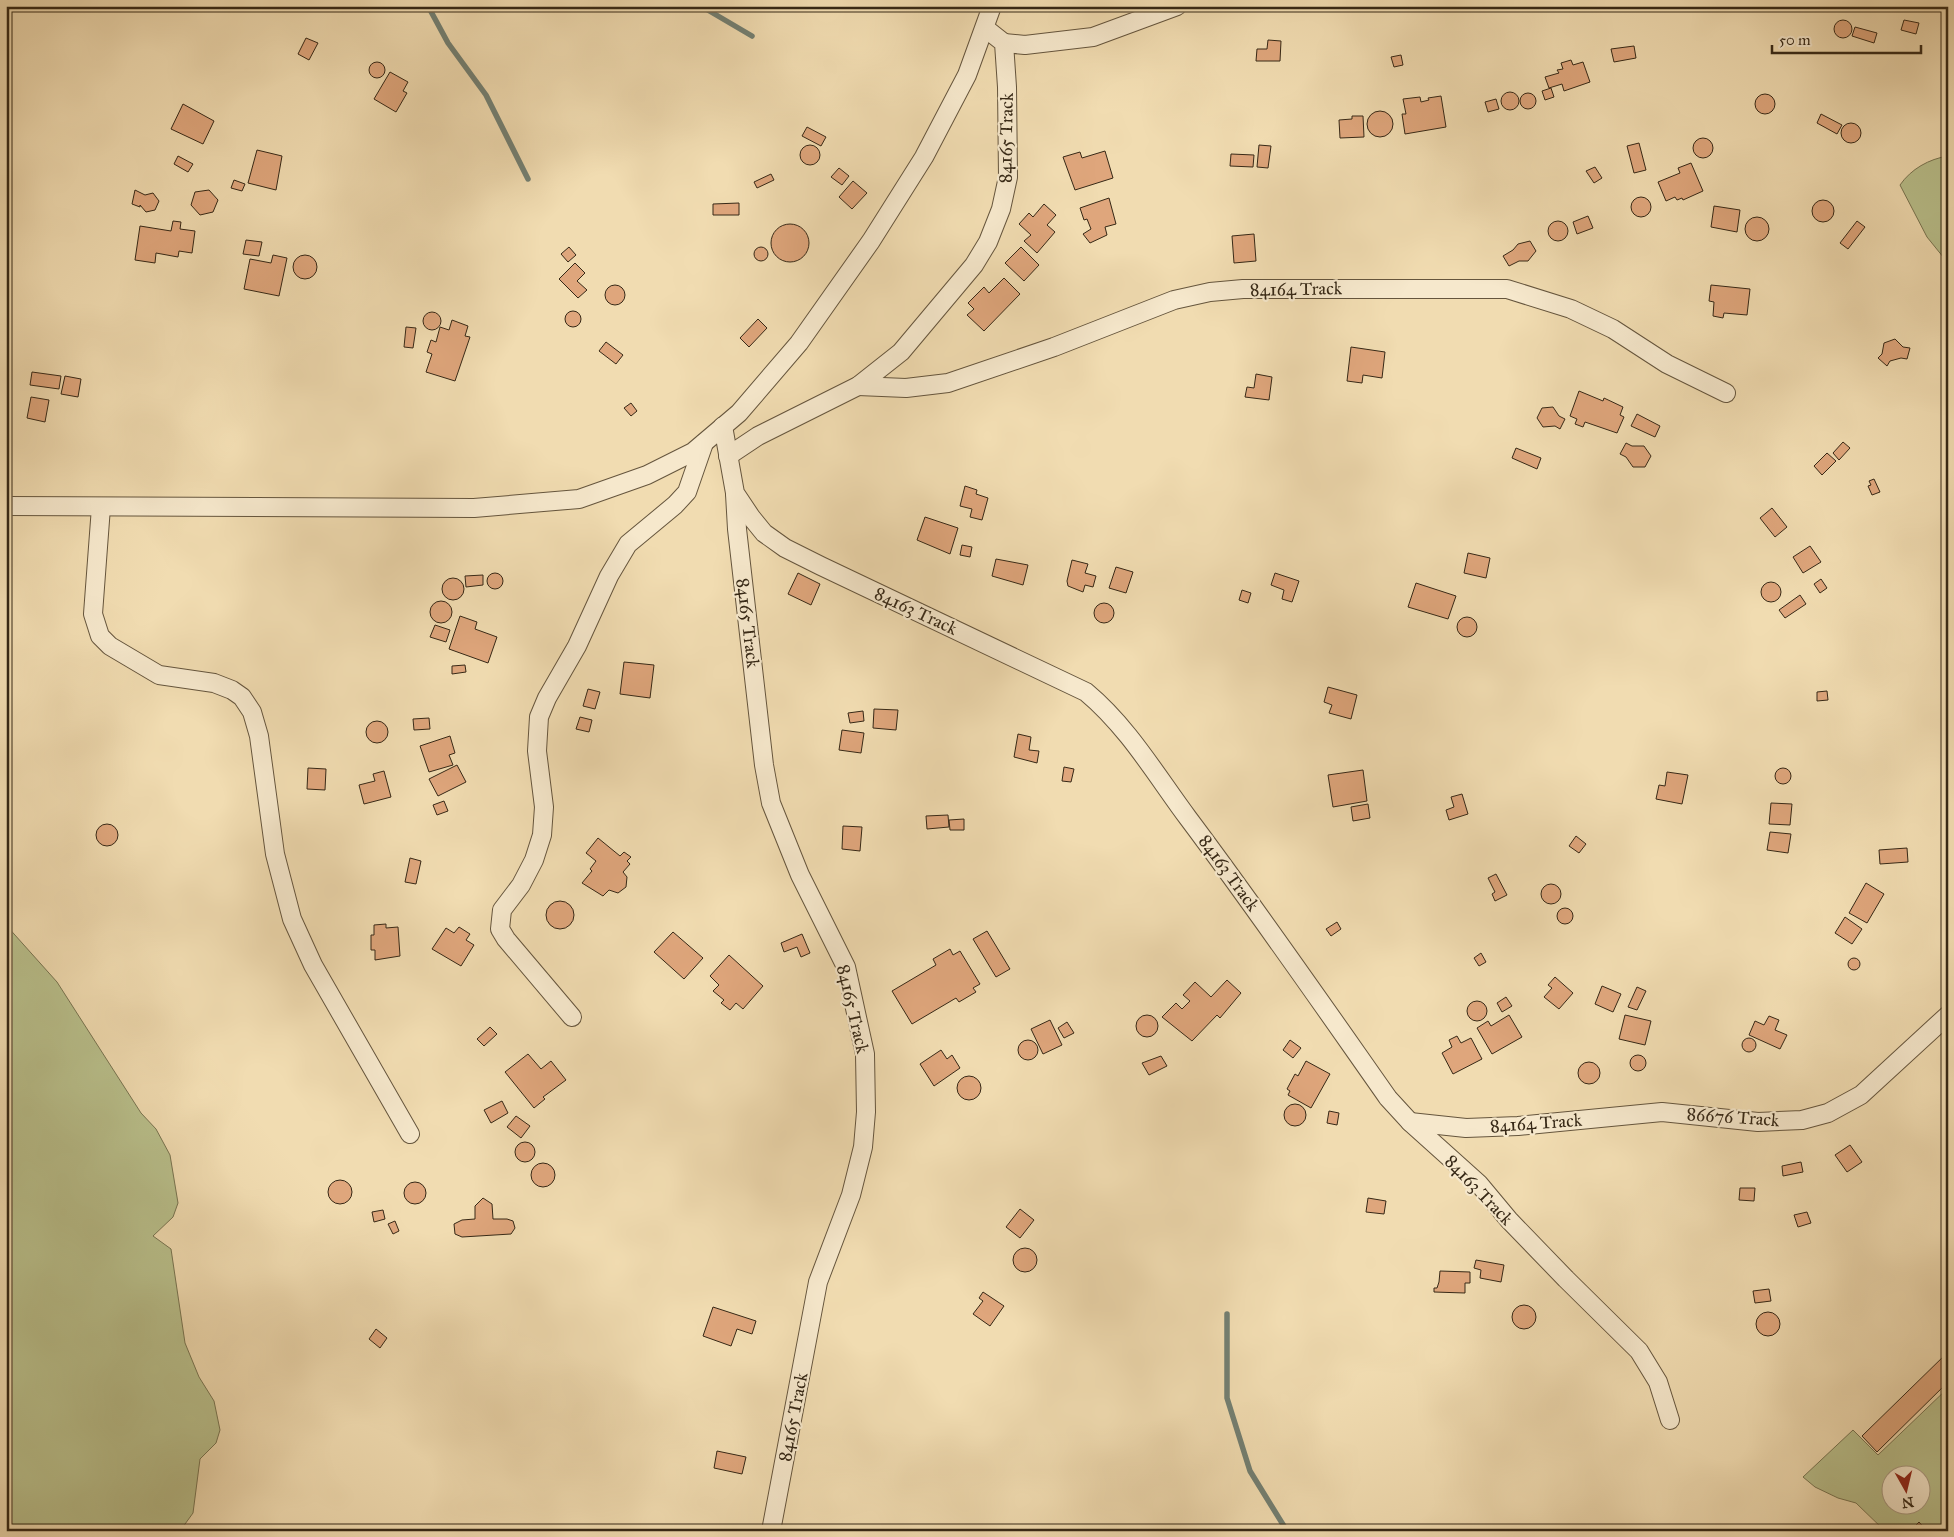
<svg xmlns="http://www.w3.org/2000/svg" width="1954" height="1537" font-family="'IM FELL Great Primer',serif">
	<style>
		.green { fill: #b9c08c; stroke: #787451; fill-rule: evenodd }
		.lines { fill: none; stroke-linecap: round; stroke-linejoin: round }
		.stream { stroke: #738073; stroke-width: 5.5 }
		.building { fill: #dfa67c; stroke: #362816 }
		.street-casing { stroke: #65553d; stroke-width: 20 }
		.street { stroke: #f6e8cc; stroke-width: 18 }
		.labels { text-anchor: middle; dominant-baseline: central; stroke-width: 4.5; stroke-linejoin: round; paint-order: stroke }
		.street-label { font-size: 18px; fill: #362816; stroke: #f6e8cc }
	</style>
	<rect width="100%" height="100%" fill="#f1dcb1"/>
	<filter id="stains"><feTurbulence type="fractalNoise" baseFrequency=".004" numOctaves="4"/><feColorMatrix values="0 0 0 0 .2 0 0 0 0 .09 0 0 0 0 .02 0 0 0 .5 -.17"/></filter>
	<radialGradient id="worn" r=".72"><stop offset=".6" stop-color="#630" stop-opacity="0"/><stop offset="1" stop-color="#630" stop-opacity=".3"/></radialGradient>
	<g class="green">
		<path d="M1948,156V263L1927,237L1900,185C1911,169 1929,159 1948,156Z"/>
		<polygon points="6,925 57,982 141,1113 156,1129 170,1155 178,1203 173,1217 153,1236 171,1249 185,1343 199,1377 214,1401 220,1430 216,1443 200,1459 193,1513 180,1531 6,1531"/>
		<path d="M1948,1388V1531H1885L1856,1503L1838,1498L1815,1487L1803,1477L1853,1430L1878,1455ZM1892,1474H1922V1504H1892Z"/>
	</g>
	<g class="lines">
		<g class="stream">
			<polyline points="428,6 448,43 486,95 528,179"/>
			<polyline points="701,6 752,36"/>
			<polyline points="6,568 9,559"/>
			<polyline points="1227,1314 1227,1398 1250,1471 1287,1531"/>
		</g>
	</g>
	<g class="building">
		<circle cx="1843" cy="29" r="9"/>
		<polygon points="1904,20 1919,23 1916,34 1901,30"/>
		<polygon points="1855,27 1877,33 1874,43 1852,36"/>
		<polygon points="306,38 318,43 309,60 298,54"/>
		<polygon points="1268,40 1281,41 1280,61 1256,61 1257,49 1267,49"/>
		<polygon points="1634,46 1636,58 1614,62 1611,49"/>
		<polygon points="1401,55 1403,65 1394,67 1391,57"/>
		<polygon points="1571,60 1573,65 1583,62 1590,82 1564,91 1562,84 1549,88 1545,77 1559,73 1557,70 1563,69 1561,63"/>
		<circle cx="377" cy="70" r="8"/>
		<polygon points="390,72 408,82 403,91 407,93 396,112 374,99"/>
		<polygon points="1551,88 1554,97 1545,100 1542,91"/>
		<circle cx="1510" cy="101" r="9"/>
		<circle cx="1528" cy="101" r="8"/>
		<circle cx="1765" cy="104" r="10"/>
		<polygon points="1441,96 1446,127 1405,134 1402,114 1406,114 1403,99 1420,97 1421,102 1429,100 1428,98"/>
		<polygon points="1496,99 1499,109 1488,112 1485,102"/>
		<polygon points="183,104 214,121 203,144 171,129"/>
		<circle cx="1380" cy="124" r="13"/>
		<polygon points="1821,114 1842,125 1837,134 1817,123"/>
		<polygon points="1352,116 1363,116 1364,137 1340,138 1339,120 1352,119"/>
		<circle cx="1851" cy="133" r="10"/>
		<polygon points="807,127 826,137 821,146 802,136"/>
		<circle cx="1703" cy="148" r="10"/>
		<polygon points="1639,143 1646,170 1634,173 1627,146"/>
		<circle cx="810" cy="155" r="10"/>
		<polygon points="1259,145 1271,146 1268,168 1257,167"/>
		<polygon points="257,150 282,156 276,190 248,183"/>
		<polygon points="1105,151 1113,178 1075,190 1063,157 1080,152 1082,158"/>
		<polygon points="1231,154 1254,155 1253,167 1230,166"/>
		<polygon points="178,156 193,164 188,172 174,164"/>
		<polygon points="1691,163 1703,191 1683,200 1682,198 1677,200 1675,197 1666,201 1658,182 1680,173 1678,168"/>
		<polygon points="1595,167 1602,178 1594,183 1586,171"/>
		<polygon points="839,168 849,176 842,185 831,177"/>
		<polygon points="771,174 774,180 757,188 754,182"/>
		<polygon points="234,180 245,184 242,191 231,188"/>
		<polygon points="853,181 867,193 852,209 839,197"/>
		<polygon points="135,190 145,195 153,193 159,201 155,210 146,212 140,205 140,207 132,204"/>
		<polygon points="209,190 218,200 213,212 200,215 191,205 195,192"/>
		<circle cx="1641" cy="207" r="10"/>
		<polygon points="1109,198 1116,224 1105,227 1107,235 1090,243 1083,234 1091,229 1087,219 1084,220 1080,208"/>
		<circle cx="1823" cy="211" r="11"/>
		<polygon points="739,203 739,215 713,215 713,204"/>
		<polygon points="1044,204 1056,215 1047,225 1055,232 1037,253 1024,241 1031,235 1019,224 1029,213 1033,217"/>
		<polygon points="1714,206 1740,210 1737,232 1711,227"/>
		<polygon points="1588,216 1593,228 1577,234 1573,222"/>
		<circle cx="1757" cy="229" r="12"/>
		<polygon points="173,221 181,222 180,229 195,231 192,253 179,251 178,257 156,253 155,263 135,260 140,226 171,231"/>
		<polygon points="1857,221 1865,227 1848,249 1840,243"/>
		<circle cx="1558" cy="231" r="10"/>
		<circle cx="790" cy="243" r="19"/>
		<polygon points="1254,234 1256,261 1234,263 1232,236"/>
		<polygon points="246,240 262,242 259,256 243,254"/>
		<polygon points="1530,241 1536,251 1528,261 1519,261 1509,266 1503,256 1513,250 1518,244"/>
		<polygon points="569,247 576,255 568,262 561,254"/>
		<polygon points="1021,247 1039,265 1024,281 1005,263"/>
		<circle cx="761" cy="254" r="7"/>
		<polygon points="273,255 287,258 279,296 244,289 250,259 271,263"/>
		<circle cx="305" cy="267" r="12"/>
		<polygon points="575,263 585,273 577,281 587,290 578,298 559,279"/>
		<polygon points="1004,278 1020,294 984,331 967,315 974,309 968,303 984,287 989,293"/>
		<circle cx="615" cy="295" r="10"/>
		<polygon points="1711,285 1750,289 1747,315 1724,313 1723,318 1713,316 1714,302 1709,301"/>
		<circle cx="573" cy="319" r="8"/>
		<circle cx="432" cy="321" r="9"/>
		<polygon points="758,319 767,328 749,347 740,338"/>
		<polygon points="452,320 468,326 465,336 470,337 455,381 426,372 432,354 427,352 431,340 436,342 440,327 449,330"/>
		<polygon points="406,327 416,328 413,348 404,347"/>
		<polygon points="1895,339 1903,347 1910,348 1907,359 1901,358 1890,361 1887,366 1878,358 1882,354 1884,343"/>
		<polygon points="606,342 623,355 616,364 599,351"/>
		<polygon points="1351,347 1385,352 1382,378 1363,375 1362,383 1347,381"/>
		<polygon points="32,372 61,376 59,389 30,385"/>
		<polygon points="1256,374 1272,377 1269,400 1245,397 1247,387 1254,388"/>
		<polygon points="65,376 81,379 78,397 61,394"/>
		<polygon points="1579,391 1603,401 1604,398 1623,407 1620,415 1624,417 1617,433 1585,422 1583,427 1575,424 1577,419 1570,416"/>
		<polygon points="31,397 49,400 45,422 27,418"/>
		<polygon points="631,403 637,411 631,416 624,408"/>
		<polygon points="1553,407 1559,416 1565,419 1560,429 1555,426 1543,427 1537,418 1542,408"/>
		<polygon points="1637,414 1660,426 1655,437 1631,426"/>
		<polygon points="1843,442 1850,448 1839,460 1833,453"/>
		<polygon points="1626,443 1632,446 1644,446 1651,456 1645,467 1633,467 1626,457 1620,454"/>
		<polygon points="1516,448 1541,458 1537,469 1512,458"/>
		<polygon points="1827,453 1836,461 1822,475 1814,466"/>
		<polygon points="1874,479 1880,492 1872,495 1868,486 1871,485 1869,481"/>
		<polygon points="965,486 977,490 976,494 988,498 982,520 970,517 972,509 960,506"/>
		<polygon points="1772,508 1787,527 1775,537 1760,518"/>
		<polygon points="925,517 958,528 950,554 917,540"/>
		<polygon points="962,545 972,547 970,557 960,555"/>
		<polygon points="1810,546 1821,562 1803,573 1793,557"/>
		<polygon points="1468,553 1490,558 1486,578 1464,573"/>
		<polygon points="996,559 1028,565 1023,585 992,576"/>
		<polygon points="1072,560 1088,564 1085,573 1096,576 1093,587 1085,585 1083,592 1068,586 1067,581"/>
		<polygon points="1116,567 1133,572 1126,593 1109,588"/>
		<circle cx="495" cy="581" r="8"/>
		<polygon points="798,573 820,584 811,605 788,594"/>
		<polygon points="1275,573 1299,581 1292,602 1282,599 1284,590 1271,585"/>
		<polygon points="483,575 483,585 466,587 465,576"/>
		<circle cx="453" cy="589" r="11"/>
		<polygon points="1821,579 1827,588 1820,593 1814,584"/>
		<circle cx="1771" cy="592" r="10"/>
		<polygon points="1416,583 1456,596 1448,619 1408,607"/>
		<polygon points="1242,590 1251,593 1248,603 1239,600"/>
		<polygon points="1800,595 1806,604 1785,618 1779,610"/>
		<circle cx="441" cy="612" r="11"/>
		<circle cx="1104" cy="613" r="10"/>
		<polygon points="460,616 477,622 475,629 497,637 488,663 449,649"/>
		<circle cx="1467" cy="627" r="10"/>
		<polygon points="435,625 450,630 446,642 430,637"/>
		<polygon points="624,662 654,665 650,698 620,694"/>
		<polygon points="465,665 466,672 452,674 452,666"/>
		<polygon points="1328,687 1357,695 1351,719 1329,713 1332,705 1324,702"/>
		<polygon points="588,689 600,692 595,709 583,706"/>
		<polygon points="1827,691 1828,700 1817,701 1817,692"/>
		<polygon points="874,709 898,710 896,730 873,728"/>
		<polygon points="863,711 864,721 850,723 848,713"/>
		<polygon points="580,717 592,720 589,732 576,729"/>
		<polygon points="429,718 430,729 414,730 413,719"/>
		<circle cx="377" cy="732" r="11"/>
		<polygon points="842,730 864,733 861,753 839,750"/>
		<polygon points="1018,734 1031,737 1029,750 1039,751 1037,763 1014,757"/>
		<polygon points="450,736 455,753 449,755 453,765 429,772 420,746"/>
		<polygon points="457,765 466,782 438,796 429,779"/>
		<polygon points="1064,767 1074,769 1071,782 1062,781"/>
		<circle cx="1783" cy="776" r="8"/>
		<polygon points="308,768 326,769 325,790 307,789"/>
		<polygon points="1363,770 1367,801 1333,807 1328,775"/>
		<polygon points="384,771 391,797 364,804 359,785 375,781 373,774"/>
		<polygon points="1667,772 1688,775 1682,804 1656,799 1659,785 1665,786"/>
		<polygon points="1462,794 1468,814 1449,820 1446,810 1454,807 1451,797"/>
		<polygon points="444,801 448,811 437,815 433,805"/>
		<polygon points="1771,803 1792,804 1790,825 1769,824"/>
		<polygon points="1368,804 1370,818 1353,821 1351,807"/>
		<polygon points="948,815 949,827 927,829 926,816"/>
		<polygon points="964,819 964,830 950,830 949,820"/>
		<circle cx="107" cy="835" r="11"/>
		<polygon points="843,826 862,827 860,851 842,849"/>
		<polygon points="1770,832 1791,834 1788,853 1767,850"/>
		<polygon points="1576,836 1586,844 1579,853 1569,846"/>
		<polygon points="598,838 620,856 624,852 631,857 627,861 630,864 623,872 627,877 626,887 618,893 609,890 603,896 582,883 592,871 590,869 596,861 586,853"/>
		<polygon points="1907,848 1908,862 1880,864 1879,850"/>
		<polygon points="410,858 421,861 416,884 405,882"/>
		<polygon points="1496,874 1507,895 1495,901 1492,894 1495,892 1488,878"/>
		<polygon points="1866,883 1884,894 1867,923 1849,913"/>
		<circle cx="1551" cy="894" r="10"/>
		<circle cx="560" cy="915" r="14"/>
		<circle cx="1565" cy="916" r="8"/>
		<polygon points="1845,917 1862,929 1852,944 1835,933"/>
		<polygon points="1337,922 1341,929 1331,936 1326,929"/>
		<polygon points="386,924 386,928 398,927 400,956 375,960 375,950 371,950 371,935 374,935 374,925"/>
		<polygon points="459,927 470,934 466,940 474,945 461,966 432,949 446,928 454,933"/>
		<polygon points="987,931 1010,969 996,977 973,939"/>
		<polygon points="673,932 703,958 684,979 654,952"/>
		<polygon points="802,934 810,953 801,957 797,947 784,952 781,943"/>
		<polygon points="950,949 953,955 960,951 980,984 973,988 976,992 959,1002 956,998 912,1024 892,991 936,965 933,959"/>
		<polygon points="1481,953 1486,962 1479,966 1474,958"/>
		<polygon points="729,955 763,986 743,1009 736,1003 730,1010 721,1003 724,1000 713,991 719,985 710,976"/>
		<circle cx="1854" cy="964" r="6"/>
		<polygon points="1555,977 1573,993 1559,1009 1544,997 1552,988 1548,985"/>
		<polygon points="1227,980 1241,993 1220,1018 1217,1015 1192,1041 1162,1017 1176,1003 1182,1009 1190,1001 1183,995 1195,982 1211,997"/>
		<polygon points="1602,986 1621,994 1613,1012 1595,1004"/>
		<polygon points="1637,987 1646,991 1637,1010 1628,1007"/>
		<polygon points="1506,997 1512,1006 1502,1012 1497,1003"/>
		<circle cx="1477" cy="1011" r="10"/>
		<circle cx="1147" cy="1026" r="11"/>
		<polygon points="1509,1015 1522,1037 1492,1054 1477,1028 1488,1021 1491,1026"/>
		<polygon points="1625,1015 1651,1021 1645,1045 1619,1039"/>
		<polygon points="1769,1016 1779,1020 1775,1030 1787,1035 1780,1049 1749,1035 1755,1021 1764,1025"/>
		<polygon points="1050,1020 1062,1045 1043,1054 1031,1029"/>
		<polygon points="1067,1022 1074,1033 1064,1038 1058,1028"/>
		<polygon points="490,1027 497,1034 484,1046 477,1039"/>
		<polygon points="1457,1036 1461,1043 1471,1038 1482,1059 1453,1074 1442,1053 1452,1047 1449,1040"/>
		<circle cx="1749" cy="1045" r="7"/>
		<polygon points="1290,1040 1301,1048 1293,1058 1283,1050"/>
		<circle cx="1028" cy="1050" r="10"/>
		<polygon points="941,1050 947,1059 952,1055 960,1068 934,1086 920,1064"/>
		<polygon points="528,1054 541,1069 551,1061 566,1080 543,1097 545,1099 534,1108 505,1072"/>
		<circle cx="1638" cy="1063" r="8"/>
		<polygon points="1161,1056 1167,1066 1149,1075 1142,1063"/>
		<polygon points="1306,1061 1330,1074 1311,1108 1288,1095 1290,1091 1287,1089 1295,1074 1298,1076"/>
		<circle cx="1589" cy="1073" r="11"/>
		<circle cx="969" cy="1088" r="12"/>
		<polygon points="502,1101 508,1113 491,1123 484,1110"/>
		<circle cx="1295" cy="1115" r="11"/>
		<polygon points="1329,1111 1339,1113 1337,1125 1327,1123"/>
		<polygon points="516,1116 530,1126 521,1138 507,1127"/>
		<circle cx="525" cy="1152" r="10"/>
		<polygon points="1850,1145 1862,1162 1847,1172 1835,1155"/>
		<polygon points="1801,1162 1803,1172 1783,1176 1782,1166"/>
		<circle cx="543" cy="1175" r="12"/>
		<circle cx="340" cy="1192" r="12"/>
		<circle cx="415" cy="1193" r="11"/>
		<polygon points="1740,1188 1755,1188 1754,1201 1739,1200"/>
		<polygon points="483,1198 492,1204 493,1219 507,1219 513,1221 515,1228 511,1234 462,1237 455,1234 454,1224 462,1220 475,1219 475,1206"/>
		<polygon points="1368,1198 1386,1201 1384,1214 1366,1212"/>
		<polygon points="1020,1209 1034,1220 1020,1238 1006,1227"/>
		<polygon points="383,1210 385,1219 374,1222 372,1212"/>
		<polygon points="1807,1212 1811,1223 1798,1227 1794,1215"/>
		<polygon points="395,1221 399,1231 393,1234 388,1224"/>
		<circle cx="1025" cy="1260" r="12"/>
		<polygon points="1476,1260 1504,1265 1501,1282 1480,1278 1481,1270 1474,1268"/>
		<polygon points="1440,1271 1470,1272 1470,1283 1465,1283 1465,1293 1434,1292 1434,1288 1437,1288 1439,1282"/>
		<polygon points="1769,1289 1771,1301 1755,1303 1753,1291"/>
		<polygon points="983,1292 1004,1306 990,1326 973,1314 983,1301 979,1298"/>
		<circle cx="1524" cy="1317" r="12"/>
		<polygon points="713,1307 756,1321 752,1334 737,1329 731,1346 703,1336"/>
		<circle cx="1768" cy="1324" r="12"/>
		<polygon points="376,1329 387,1338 380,1348 369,1339"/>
		<polygon points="1948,1352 1948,1382 1877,1452 1862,1436"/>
		<polygon points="717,1451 746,1457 742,1474 714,1468"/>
		<polygon points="1919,1522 1927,1531 1910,1531"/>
	</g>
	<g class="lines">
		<defs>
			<g id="street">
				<polyline points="1004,43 1025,45 1093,37 1177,6"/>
				<polyline points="858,386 906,388 948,383 1054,347 1174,300 1210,292 1243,289 1507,289 1571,309 1613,329 1667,364 1726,393"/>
				<path d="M723,426L735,493L751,517L764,533L785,548L821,566L1086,692C1128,727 1156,775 1188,818C1257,910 1322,1004 1388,1098L1410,1122L1479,1184L1509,1220L1566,1279L1639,1351L1658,1382L1670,1420"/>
				<polyline points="728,456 758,436 858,386 901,352 974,265 988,242 1001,209 1008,177 1007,87 1004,43 985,28"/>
				<polyline points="735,494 737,529 764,765 771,803 800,875 846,967 865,1054 866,1112 863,1147 851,1195 818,1282 771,1531"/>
				<polyline points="6,506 474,508 579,499 647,475 693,452 739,413 799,343 871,241 924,157 967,75 992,6"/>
				<polyline points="101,507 93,614 100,636 110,646 159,675 214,683 232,690 242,697 252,712 259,736 275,854 292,919 313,965 410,1134"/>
				<polyline points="572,1017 506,939 500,929 502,910 521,885 534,860 542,835 544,807 537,751 539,717 547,698 577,646 609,576 628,544 675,505 687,492 704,443"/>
				<polyline points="1410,1122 1466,1128 1518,1126 1662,1112 1758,1122 1802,1120 1828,1113 1861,1095 1948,1015"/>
			</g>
		</defs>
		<use href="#street" class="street-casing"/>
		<use href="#street" class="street"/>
	</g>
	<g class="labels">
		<g class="street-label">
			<text transform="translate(1006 138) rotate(-89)">84165 Track</text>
			<text transform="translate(1296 289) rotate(-1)">84164 Track</text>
			<text transform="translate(916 611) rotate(25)">84163 Track</text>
			<text transform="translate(748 623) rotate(83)">84165 Track</text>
			<text transform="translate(1229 873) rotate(54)">84163 Track</text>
			<text transform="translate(853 1009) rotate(77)">84165 Track</text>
			<text transform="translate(1733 1117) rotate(4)">86676 Track</text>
			<text transform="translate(1536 1123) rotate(-4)">84164 Track</text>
			<text transform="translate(1479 1190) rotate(46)">84163 Track</text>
			<text transform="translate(793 1417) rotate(-79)">84165 Track</text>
		</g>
	</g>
	<rect width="1954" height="1537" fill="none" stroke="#f1dcb1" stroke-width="25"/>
	<rect x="8" y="8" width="1939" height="1522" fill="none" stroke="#362816" stroke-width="2.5"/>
	<rect x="12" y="12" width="1929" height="1512" fill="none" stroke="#362816"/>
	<g transform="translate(1906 1490) rotate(172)"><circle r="24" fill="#f6e8cc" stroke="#a99b83"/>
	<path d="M0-4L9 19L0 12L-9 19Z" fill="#8f2418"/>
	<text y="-8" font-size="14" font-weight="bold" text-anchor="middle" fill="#362816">N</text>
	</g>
	<path d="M1772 45v8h149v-8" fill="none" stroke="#362816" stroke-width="2.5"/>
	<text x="1779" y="45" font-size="15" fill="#362816" stroke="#f6e8cc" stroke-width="4" paint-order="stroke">50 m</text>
	<rect width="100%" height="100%" filter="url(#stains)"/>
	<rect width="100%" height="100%" fill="url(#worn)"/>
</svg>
